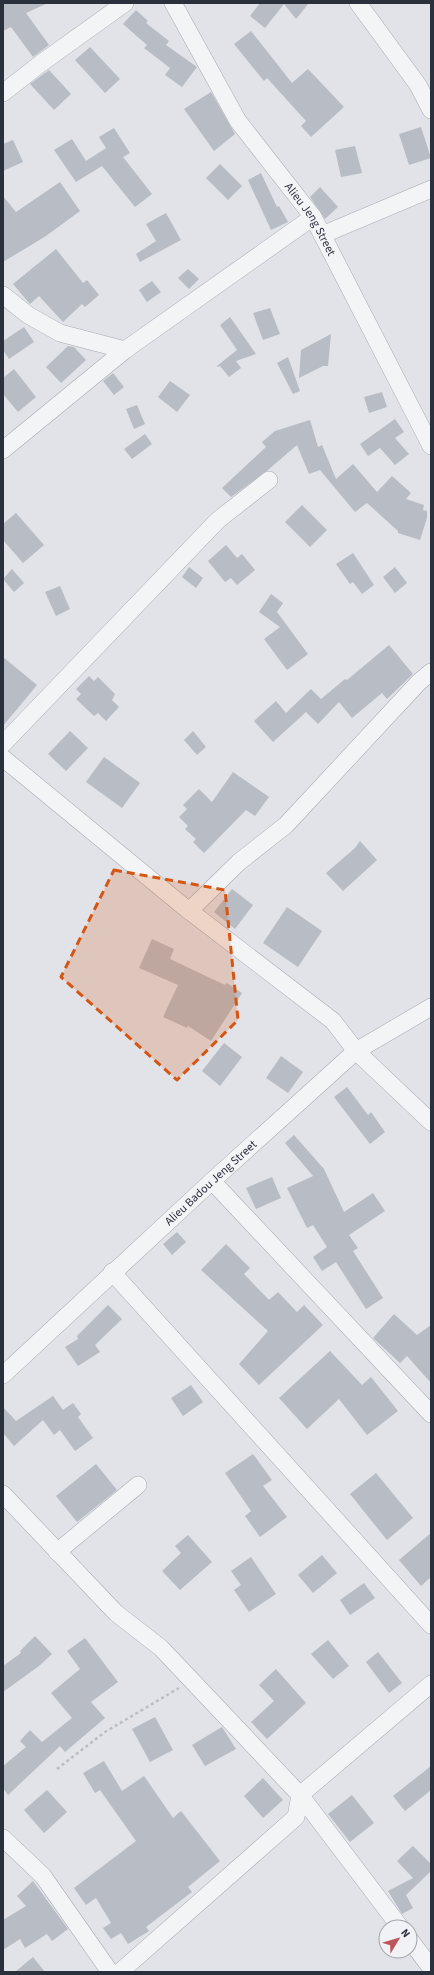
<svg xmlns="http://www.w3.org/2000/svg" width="434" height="1975" font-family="'Source Sans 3',sans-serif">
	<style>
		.building { fill: #b8bcc4 }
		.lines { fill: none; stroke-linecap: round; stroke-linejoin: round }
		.street-casing { stroke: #a7aab1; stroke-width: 18 }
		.path { stroke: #bbbdc2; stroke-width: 2.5; stroke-dasharray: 3 3; stroke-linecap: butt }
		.street { stroke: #f3f4f6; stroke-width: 17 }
		.marked { fill: #d55511; fill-opacity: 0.2; stroke: #d55511; stroke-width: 3; stroke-dasharray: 8 5; stroke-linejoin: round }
		.labels { text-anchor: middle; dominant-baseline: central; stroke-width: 3.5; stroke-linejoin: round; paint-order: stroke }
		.street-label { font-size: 12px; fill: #2b303d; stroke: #f0f2f5 }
	</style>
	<rect width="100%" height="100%" fill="#e1e3e8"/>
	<g class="building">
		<polygon points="3,3 48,3 26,13 49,45 33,57 11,27 3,31"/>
		<polygon points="260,3 309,3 296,19 284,4 265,28 250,16"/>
		<polygon points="136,10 148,21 146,23 169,41 166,45 197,67 182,87 165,75 170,68 144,48 147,45 123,24"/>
		<polygon points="251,31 292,83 308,69 344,107 311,137 301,126 306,121 267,78 264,81 234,44"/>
		<polygon points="90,47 120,79 105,93 75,60"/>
		<polygon points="49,70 71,94 54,110 30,84"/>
		<polygon points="211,92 235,134 214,151 184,109"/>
		<polygon points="421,127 431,158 409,165 399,134"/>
		<polygon points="114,128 130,153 123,157 152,194 135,207 102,166 76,182 54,150 72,139 86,161 106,148 99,137"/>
		<polygon points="13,140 23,162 3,171 3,144"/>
		<polygon points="355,146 362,173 341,177 335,150"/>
		<polygon points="220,164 242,186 228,200 206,178"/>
		<polygon points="261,173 277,207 279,206 288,222 271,230 248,180"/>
		<polygon points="60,182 80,211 46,236 3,262 3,196 16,212"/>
		<polygon points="320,187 338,207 325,219 310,197"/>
		<polygon points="166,213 181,240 140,262 136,254 156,241 146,224"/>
		<polygon points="56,249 83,283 87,280 99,295 85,307 82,304 63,322 39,296 30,304 13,284"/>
		<polygon points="188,269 199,279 189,289 178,278"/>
		<polygon points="152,281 161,292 147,302 139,290"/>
		<polygon points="270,308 280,334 263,340 253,313"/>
		<polygon points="230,317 256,354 236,361 241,368 229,377 220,366 217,367 217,366 237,350 220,325"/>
		<polygon points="24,327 34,342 9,359 3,350 3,341"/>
		<polygon points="331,334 328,366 323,366 299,378 301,350"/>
		<polygon points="68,346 74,347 86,360 61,383 46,367"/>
		<polygon points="288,357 300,391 293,394 277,363"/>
		<polygon points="14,369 36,397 18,412 3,394 3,378"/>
		<polygon points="113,373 124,387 114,395 103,381"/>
		<polygon points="170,381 190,395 177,412 158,397"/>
		<polygon points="382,392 387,407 369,413 364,397"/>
		<polygon points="137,405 145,424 134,429 126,409"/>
		<polygon points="395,419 404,432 395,438 409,454 395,465 380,448 368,456 360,444"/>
		<polygon points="310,420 318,447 322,445 336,479 353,464 377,492 392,476 411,493 406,499 424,505 423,510 427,511 427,518 420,540 398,533 398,531 367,503 355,512 320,470 309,474 297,445 268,470 231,497 222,488 266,447 262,442 275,431"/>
		<polygon points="145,434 152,444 132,459 124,449"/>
		<polygon points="302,505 327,530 310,547 285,522"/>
		<polygon points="16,513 44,545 23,563 3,540 3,524"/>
		<polygon points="226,545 237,558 242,554 255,570 237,585 231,578 225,582 208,561"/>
		<polygon points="353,553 374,585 362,594 353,582 350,584 336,564"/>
		<polygon points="189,567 203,578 196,588 182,577"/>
		<polygon points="395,567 407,583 395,593 383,577"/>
		<polygon points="12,569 24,583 14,592 3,579"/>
		<polygon points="60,586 70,609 56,616 45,592"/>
		<polygon points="271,594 283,603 277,612 308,654 287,670 264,639 280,627 259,612"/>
		<polygon points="389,645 413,674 387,699 382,693 352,718 339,702 318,724 306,712 273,742 254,721 276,701 286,713 311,689 321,699 345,679 347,680"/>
		<polygon points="3,657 37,685 3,726"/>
		<polygon points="89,676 94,681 98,677 115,694 112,700 119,707 106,721 98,713 94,716 76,699 81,694 76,689"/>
		<polygon points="70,731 88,748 66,771 48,754"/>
		<polygon points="193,731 206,747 197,755 184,740"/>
		<polygon points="104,757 140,783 122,808 86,782"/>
		<polygon points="233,772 269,797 255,816 246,810 204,853 193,842 196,839 185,829 188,826 179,817 187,809 183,805 199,789 212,802"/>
		<polygon points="360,841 377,860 343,891 326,873 355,848"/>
		<polygon points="232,889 253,905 235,929 214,912"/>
		<polygon points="287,907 322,931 298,967 263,943"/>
		<polygon points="152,939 174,949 170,959 225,985 227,983 242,993 211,1041 188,1026 187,1028 163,1017 178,985 139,968"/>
		<polygon points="224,1043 242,1057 220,1086 202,1071"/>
		<polygon points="281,1056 303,1072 288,1093 266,1078"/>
		<polygon points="347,1087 368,1115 371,1112 385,1132 370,1144 334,1097"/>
		<polygon points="294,1135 324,1169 344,1212 373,1193 385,1211 349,1235 358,1248 353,1251 383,1298 366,1309 336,1262 322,1271 313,1257 327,1247 313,1225 307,1228 287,1188 313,1176 285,1143"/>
		<polygon points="272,1177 281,1198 256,1209 246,1188"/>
		<polygon points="177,1232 186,1242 172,1255 163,1244"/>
		<polygon points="226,1244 250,1268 244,1274 269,1300 278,1292 297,1312 304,1305 323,1325 259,1385 239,1364 268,1331 201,1270"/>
		<polygon points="108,1305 122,1319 95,1345 100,1352 78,1366 65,1347 78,1339 77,1336"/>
		<polygon points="394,1314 417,1335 431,1325 431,1383 407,1356 400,1363 373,1338"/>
		<polygon points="330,1351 362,1385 371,1377 398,1411 367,1435 339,1399 307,1429 279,1398"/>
		<polygon points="191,1385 203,1402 183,1416 171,1398"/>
		<polygon points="53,1396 63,1410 73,1403 81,1414 78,1417 93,1438 75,1451 60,1430 54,1435 43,1420 14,1446 3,1433 3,1407 16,1421"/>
		<polygon points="253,1454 272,1480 263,1486 287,1517 260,1537 245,1516 251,1511 225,1473"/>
		<polygon points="96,1464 117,1490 77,1522 56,1496"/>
		<polygon points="376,1473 413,1518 387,1540 350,1494"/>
		<polygon points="431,1533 431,1577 421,1586 399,1560"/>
		<polygon points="188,1535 212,1562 180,1590 162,1571 181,1553 175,1546"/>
		<polygon points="322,1555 337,1573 313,1593 298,1575"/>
		<polygon points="251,1557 276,1594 249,1612 234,1590 241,1585 231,1571"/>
		<polygon points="364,1583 375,1598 350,1615 340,1600"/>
		<polygon points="35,1636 52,1654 39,1666 3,1692 3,1666 21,1653 20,1651"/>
		<polygon points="85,1638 118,1682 91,1702 105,1718 65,1752 60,1746 8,1795 3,1788 3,1766 26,1747 20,1741 30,1730 42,1742 72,1718 51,1693 80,1669 67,1651"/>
		<polygon points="328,1640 349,1666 333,1679 311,1654"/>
		<polygon points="378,1652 402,1683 389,1693 366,1662"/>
		<polygon points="276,1669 306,1703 267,1739 251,1722 274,1701 259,1685"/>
		<polygon points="155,1717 173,1750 150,1762 132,1729"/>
		<polygon points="222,1727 236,1749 205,1766 192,1745"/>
		<polygon points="104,1761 122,1791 144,1776 173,1818 181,1811 220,1861 188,1887 192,1892 146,1927 149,1931 128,1944 121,1933 111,1939 103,1928 111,1923 96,1898 86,1905 74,1888 136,1841 100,1790 95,1793 83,1773"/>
		<polygon points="431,1766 431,1790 405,1811 393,1796"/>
		<polygon points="263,1778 283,1800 263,1818 244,1796"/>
		<polygon points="47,1790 67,1812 44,1833 24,1810"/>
		<polygon points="352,1795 374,1823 350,1842 328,1814"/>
		<polygon points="413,1846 431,1864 431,1871 406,1895 413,1908 402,1914 388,1891 413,1878 397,1861"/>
		<polygon points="33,1881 68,1929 52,1941 47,1934 25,1948 20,1939 3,1950 3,1920 26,1906 17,1896"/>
		<polygon points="33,1957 45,1972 15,1972"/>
	</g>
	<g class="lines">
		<defs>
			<g id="street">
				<path id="s1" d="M173,3L238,121L313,217L431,446"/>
				<polyline points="358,3 418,85 431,110"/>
				<polyline points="3,93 40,64 125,3"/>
				<polyline points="322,235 431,189"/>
				<polyline points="3,295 28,315 60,333 125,350"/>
				<polyline points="3,450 125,350 313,217"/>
				<polyline points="3,744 218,520 269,480"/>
				<polyline points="3,758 183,906 333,1021 356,1051 431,1122"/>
				<polyline points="189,911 239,862 286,825 419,682 431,672"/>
				<polyline points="212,1181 431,1414"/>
				<polyline points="112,1272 431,1625"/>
				<path id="s2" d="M3,1375L212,1181L356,1051L431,1007"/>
				<polyline points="3,1494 116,1613 161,1648 300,1795 400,1927"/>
				<polyline points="57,1552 138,1485"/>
				<polyline points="3,1838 43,1876 110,1972"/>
				<polyline points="410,1940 431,1968"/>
				<polyline points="120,1972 296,1817 300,1795 431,1684"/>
			</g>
		</defs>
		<use href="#street" class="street-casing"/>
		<polyline class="path" points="57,1769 105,1732 179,1688"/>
		<use href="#street" class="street"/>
	</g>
	<path class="marked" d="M114,870L225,890L238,1020L177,1080L61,977Z"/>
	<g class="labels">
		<g class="street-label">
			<text stroke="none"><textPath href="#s1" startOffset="257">Alieu Jeng Street</textPath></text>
			<text stroke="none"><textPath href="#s2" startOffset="283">Alieu Badou Jeng Street</textPath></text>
		</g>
	</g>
	<rect width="434" height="1975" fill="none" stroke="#2b303d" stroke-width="8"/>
	<g transform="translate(398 1939) rotate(52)"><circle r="19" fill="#f0f2f5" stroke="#a1a4ab"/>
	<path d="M0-3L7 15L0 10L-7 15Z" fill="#be545c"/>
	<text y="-6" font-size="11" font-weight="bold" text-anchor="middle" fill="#2b303d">N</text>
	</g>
</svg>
